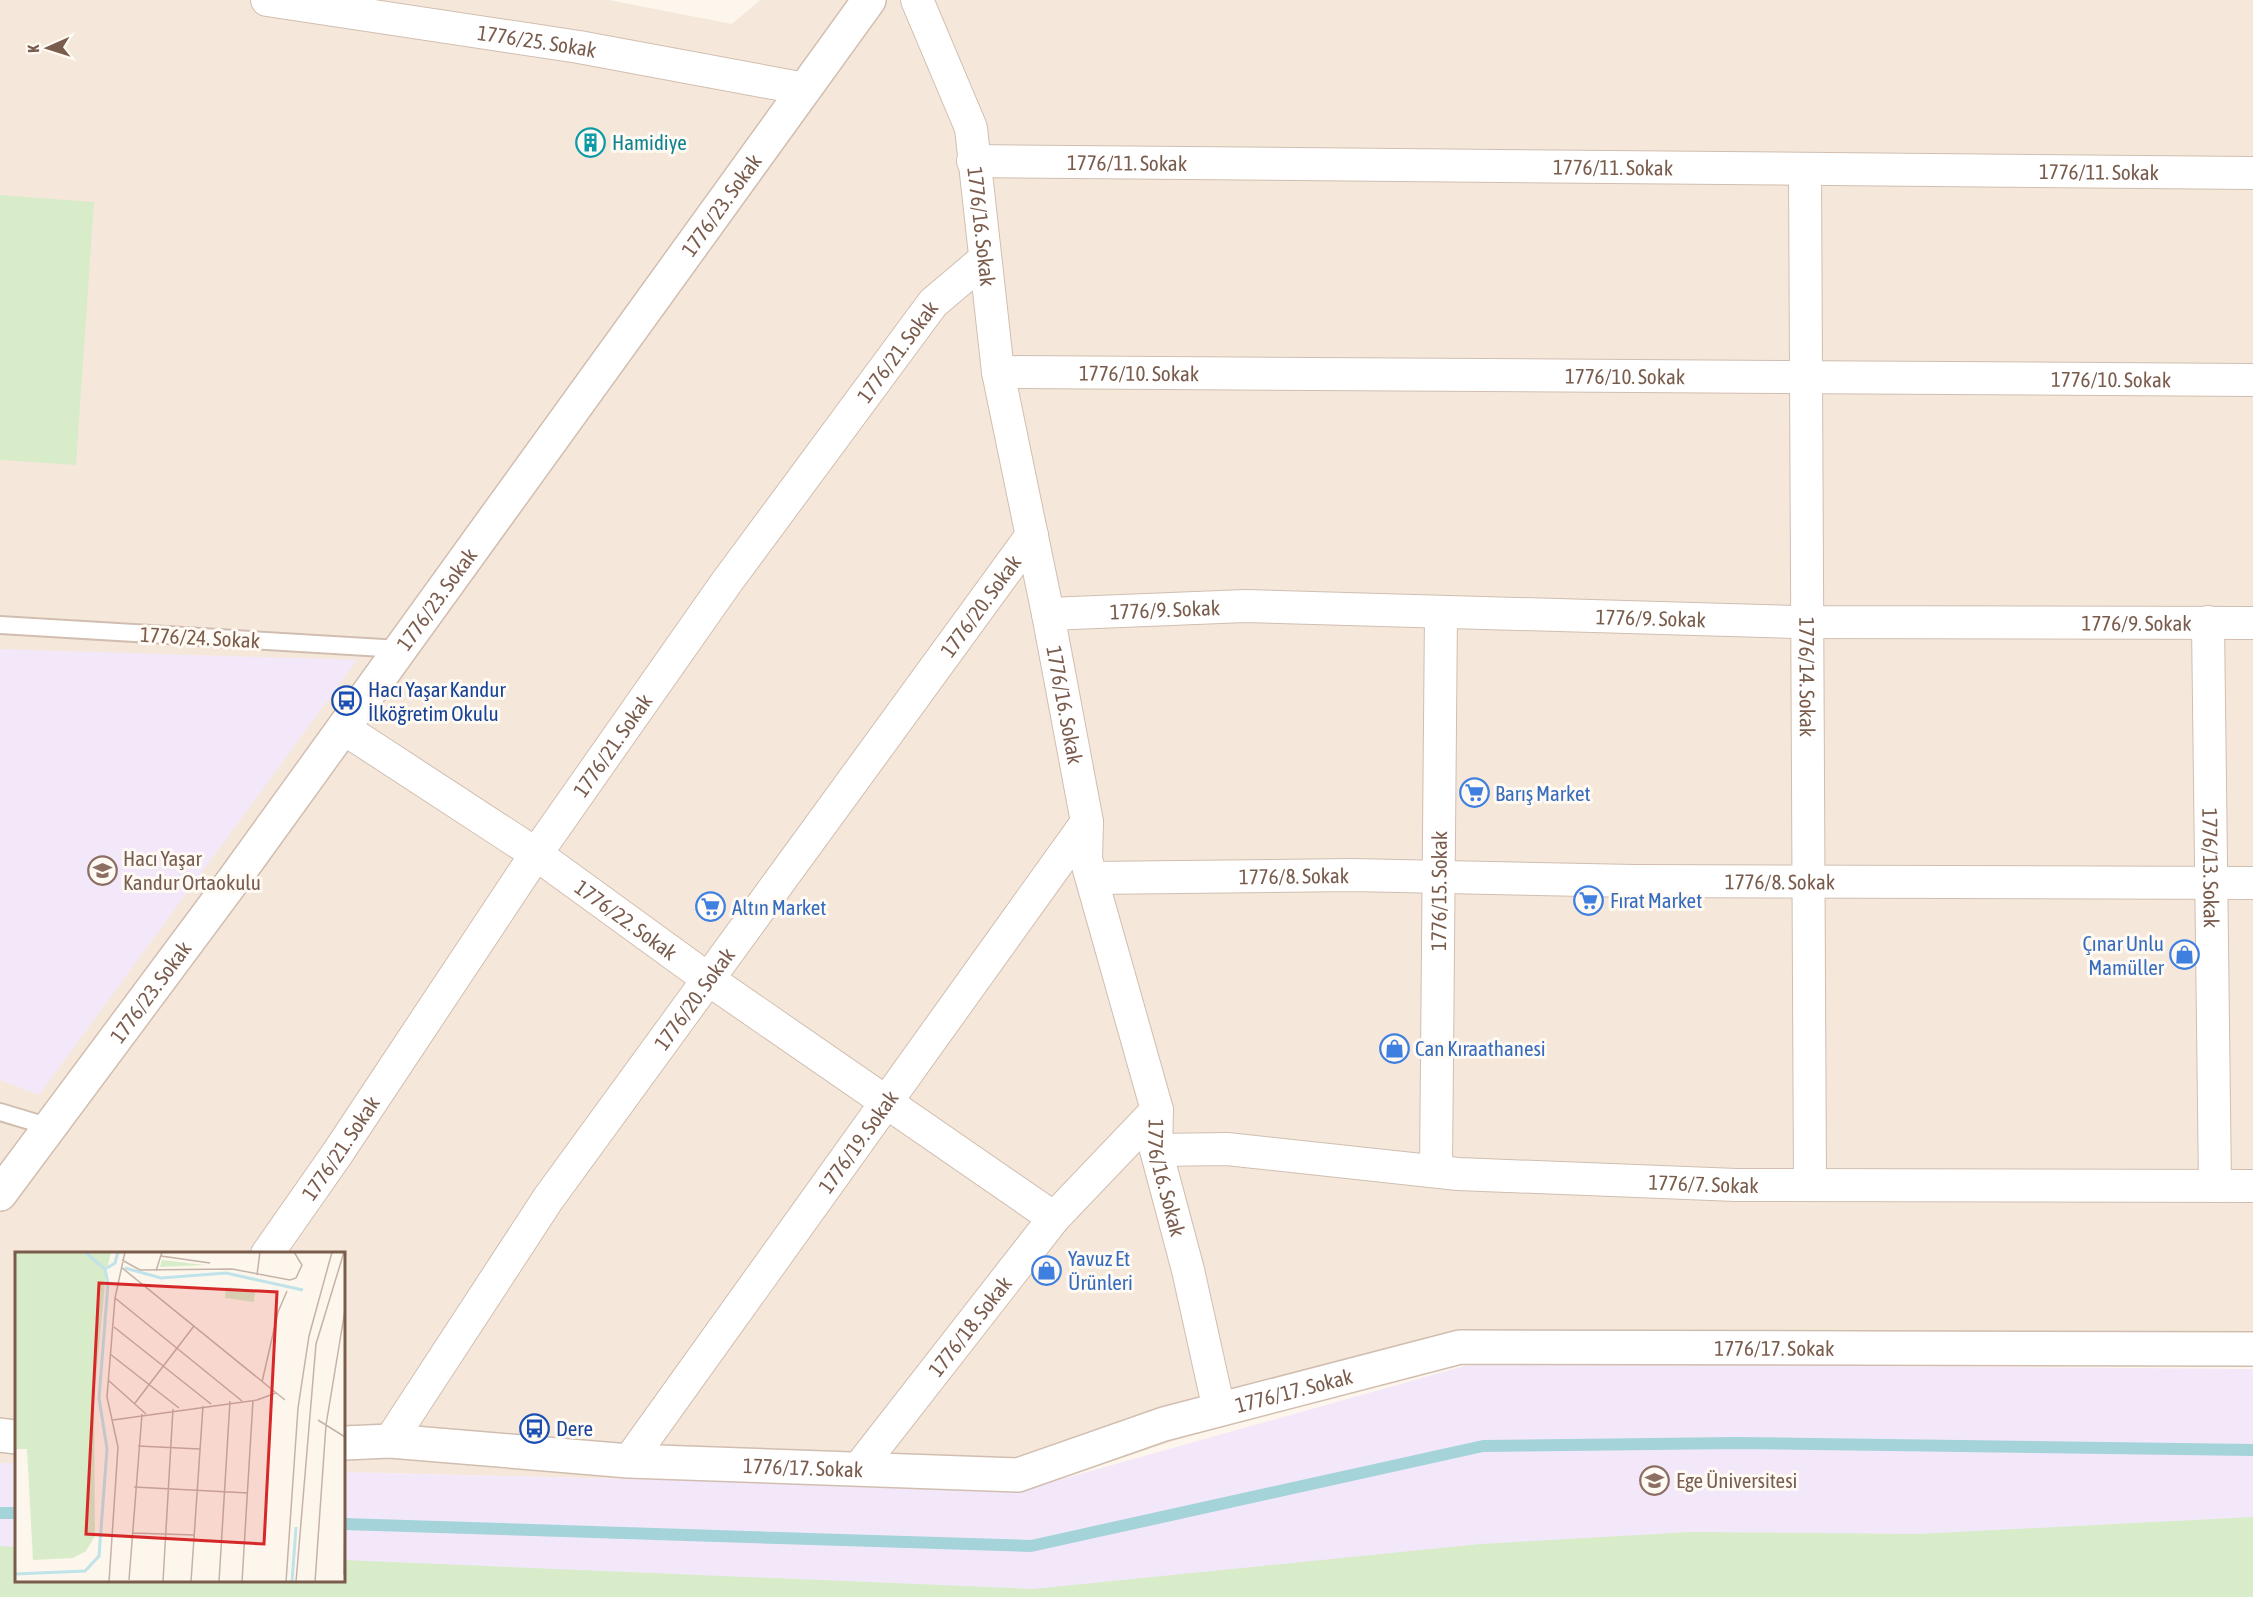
<svg xmlns="http://www.w3.org/2000/svg" width="2253" height="1597" font-family="'Asap Condensed',sans-serif">
	<style>
		.residential { fill: #f5e8da }
		.education { fill: #f3e8fa }
		.green { fill: #d8ecc9 }
		.lines { fill: none; stroke-linecap: round; stroke-linejoin: round }
		.stream { stroke: #a5d3da; stroke-width: 12 }
		.service-casing { stroke: #d1beb0; stroke-width: 20 }
		.minor-casing { stroke: #d1beb0; stroke-width: 34 }
		.tertiary-casing { stroke: #d1beb0; stroke-width: 36 }
		.service { stroke: #fff; stroke-width: 16 }
		.minor { stroke: #fff; stroke-width: 32 }
		.tertiary { stroke: #fff; stroke-width: 33 }
		.labels { text-anchor: middle; dominant-baseline: central; stroke-width: 6; stroke-linejoin: round; paint-order: stroke }
		.street-label { font-size: 21px; fill: #7a5c4d; stroke: #fffaf3 }
		.culture-label { font-size: 21px; fill: #0d838f; stroke: #fffaf3; text-anchor: start }
		.transit-label { font-size: 21px; fill: #164399; stroke: #fffaf3; text-anchor: start }
		.shop-label { font-size: 21px; fill: #366cbe; stroke: #fffaf3; text-anchor: start }
		.education-label { font-size: 21px; fill: #785e54; stroke: #fffaf3; text-anchor: start }
		.inset-river { fill: none; stroke: #bfe3e8; stroke-width: 3 }
		.inset-road { fill: none; stroke: #c5b3a7; stroke-width: 1.5 }
		.view { fill: #d62828; fill-opacity: 0.15; stroke: #d62828; stroke-width: 3 }
		.inset-edge { fill: none; stroke: #7a5c4d; stroke-width: 3 }
	</style>
	<rect width="100%" height="100%" fill="#fdf6ec"/>
	<polygon class="residential" points="0,0 609,0 732,24 760,0 2253,0 2253,1367 1460,1347 1027,1489 344,1472 344,1254 16,1254 16,1463 0,1463"/>
	<g class="education">
		<polygon points="0,649 357,660 39,1095 0,1080"/>
		<polygon points="1475,1363 2253,1369 2253,1597 0,1597 0,1463 16,1463 16,1580 344,1580 344,1472 1027,1489"/>
	</g>
	<g class="green">
		<polygon points="0,195 94,202 76,465 0,460"/>
		<polygon points="2253,1517 2253,1597 0,1597 0,1546 16,1547 16,1580 344,1580 344,1560 1033,1589 1480,1544 1691,1532 1918,1534"/>
	</g>
	<g class="lines">
		<g class="stream">
			<polyline points="0,1513 16,1513"/>
			<polyline points="344,1524 1031,1546 1483,1446 1737,1443 2253,1450"/>
		</g>
		<defs>
			<g id="service">
				<polyline points="0,625 400,649"/>
				<polyline points="0,1112 50,1127"/>
			</g>
			<g id="minor">
				<path id="s1" d="M267,0L579,47L805,89"/>
				<path id="s2" d="M917,0L971,128L998,372L1048,614L1087,822L1086,859L1157,1110L1156,1150L1188,1270L1219,1410"/>
				<path id="s3" d="M973,161L2253,173"/>
				<path id="s4" d="M1805,170L1810,1185"/>
				<path id="s5" d="M998,372L2253,380"/>
				<path id="s6" d="M1048,614L1245,606L1795,622L2253,623"/>
				<path id="s7" d="M2208,622L2215,1186"/>
				<path id="s8" d="M343,728L536,854L708,979L1054,1218"/>
				<path id="s9" d="M1092,878L1352,875L1635,881L2253,883"/>
				<path id="s10" d="M1156,1150L1227,1149L1458,1174L1736,1185L2253,1186"/>
				<path id="s11" d="M1436,1170L1441,612"/>
				<path id="s12" d="M267,1254L337,1154L536,854L726,583L933,303L985,259"/>
				<path id="s13" d="M390,1441L548,1199L1032,535"/>
				<path id="s14" d="M629,1461L1087,822"/>
				<path id="s15" d="M859,1468L1054,1218L1157,1110"/>
			</g>
			<g id="tertiary">
				<path id="s16" d="M0,1194L235,878L869,0"/>
				<polyline points="0,1435 16,1437"/>
				<path id="s17" d="M344,1443L390,1441L629,1461L1018,1475L1164,1424L1460,1347L2253,1349"/>
			</g>
		</defs>
		<use href="#service" class="service-casing"/>
		<use href="#minor" class="minor-casing"/>
		<use href="#tertiary" class="tertiary-casing"/>
		<use href="#service" class="service"/>
		<use href="#minor" class="minor"/>
		<use href="#tertiary" class="tertiary"/>
	</g>
	<defs>
		<symbol id="building-ring" viewBox="-11 -11 22 22"><circle r="9.5" fill="#fffaf3" stroke="#0f9aa8" stroke-width="1.5"/><path d="M-4-6H4V6H1V3H-1V6H-4ZM-2.5-4.3h1.7v1.8h-1.7ZM.8-4.3h1.7v1.8H.8ZM-2.5-1h1.7V.8h-1.7ZM.8-1h1.7V.8H.8Z" fill="#0f9aa8"/></symbol>
		<symbol id="bus-ring" viewBox="-11 -11 22 22"><circle r="9.5" fill="#fffaf3" stroke="#1a4fb4" stroke-width="1.5"/><path d="M-5-6H5V4H4V6H2V4H-2V6H-4V4H-5ZM-3.5-4V0h7V-4ZM-3.5 1.2v1.5H-2V1.2ZM2 1.2v1.5H3.5V1.2Z" fill="#1a4fb4"/></symbol>
		<symbol id="supermarket-ring" viewBox="-11 -11 22 22"><circle r="9.5" fill="#fffaf3" stroke="#3f7fe0" stroke-width="1.5"/><path d="M-6-5.5h2.5l.6 2H6L4.5 2H-2.5L-4.4-4H-6ZM-1.5 3.2a1.3 1.3 0 1 0 .1 0ZM3 3.2a1.3 1.3 0 1 0 .1 0Z" fill="#3f7fe0"/></symbol>
		<symbol id="school-ring" viewBox="-11 -11 22 22"><circle r="9.5" fill="#fffaf3" stroke="#8d6e63" stroke-width="1.5"/><path d="M0-5L7-2L0 1L-7-2ZM-4 1L0 2.5L4 1V4Q0 6-4 4Z" fill="#8d6e63"/></symbol>
		<symbol id="shop-ring" viewBox="-11 -11 22 22"><circle r="9.5" fill="#fffaf3" stroke="#3f7fe0" stroke-width="1.5"/><path d="M-5-2.5h2.3a2.7 3.5 0 0 1 5.4 0H5L5.5 6h-11ZM-1.5-2.5h3a1.5 2.3 0 0 0-3 0Z" fill="#3f7fe0"/></symbol>
		<symbol id="university-ring" viewBox="-11 -11 22 22"><circle r="9.5" fill="#fffaf3" stroke="#8d6e63" stroke-width="1.5"/><path d="M0-5L7-2L0 1L-7-2ZM-4 1L0 2.5L4 1V4Q0 6-4 4Z" fill="#8d6e63"/></symbol>
	</defs>
	<g fill-rule="evenodd">
		<use href="#building-ring" x="574" y="126" width="33" height="33"/>
		<use href="#bus-ring" x="330" y="684" width="33" height="33"/>
		<use href="#supermarket-ring" x="1458" y="776" width="33" height="33"/>
		<use href="#school-ring" x="86" y="854" width="33" height="33"/>
		<use href="#supermarket-ring" x="1572" y="884" width="33" height="33"/>
		<use href="#supermarket-ring" x="694" y="890" width="33" height="33"/>
		<use href="#shop-ring" x="2168" y="938" width="33" height="33"/>
		<use href="#shop-ring" x="1378" y="1032" width="33" height="33"/>
		<use href="#shop-ring" x="1030" y="1254" width="33" height="33"/>
		<use href="#bus-ring" x="518" y="1412" width="33" height="33"/>
		<use href="#university-ring" x="1638" y="1464" width="33" height="33"/>
	</g>
	<g class="labels">
		<g class="street-label">
			<text stroke="none"><textPath href="#s1" startOffset="273">1776/25. Sokak</textPath></text>
			<text stroke="none"><textPath href="#s3" startOffset="154">1776/11. Sokak</textPath></text>
			<text stroke="none"><textPath href="#s3" startOffset="640">1776/11. Sokak</textPath></text>
			<text stroke="none"><textPath href="#s3" startOffset="1126">1776/11. Sokak</textPath></text>
			<text stroke="none"><textPath href="#s16" startOffset="1224">1776/23. Sokak</textPath></text>
			<text stroke="none"><textPath href="#s2" startOffset="238">1776/16. Sokak</textPath></text>
			<text stroke="none"><textPath href="#s12" startOffset="1101">1776/21. Sokak</textPath></text>
			<text stroke="none"><textPath href="#s5" startOffset="141">1776/10. Sokak</textPath></text>
			<text stroke="none"><textPath href="#s5" startOffset="627">1776/10. Sokak</textPath></text>
			<text stroke="none"><textPath href="#s5" startOffset="1113">1776/10. Sokak</textPath></text>
			<text stroke="none"><textPath href="#s16" startOffset="738">1776/23. Sokak</textPath></text>
			<text stroke="none"><textPath href="#s13" startOffset="1023">1776/20. Sokak</textPath></text>
			<text stroke="none"><textPath href="#s6" startOffset="117">1776/9. Sokak</textPath></text>
			<text stroke="none"><textPath href="#s6" startOffset="603">1776/9. Sokak</textPath></text>
			<text stroke="none"><textPath href="#s6" startOffset="1089">1776/9. Sokak</textPath></text>
			<text transform="translate(200 637) rotate(3)">1776/24. Sokak</text>
			<text stroke="none"><textPath href="#s4" startOffset="507">1776/14. Sokak</textPath></text>
			<text stroke="none"><textPath href="#s2" startOffset="724">1776/16. Sokak</textPath></text>
			<text stroke="none"><textPath href="#s12" startOffset="615">1776/21. Sokak</textPath></text>
			<text stroke="none"><textPath href="#s7" startOffset="246">1776/13. Sokak</textPath></text>
			<text stroke="none"><textPath href="#s9" startOffset="202">1776/8. Sokak</textPath></text>
			<text stroke="none"><textPath href="#s9" startOffset="688">1776/8. Sokak</textPath></text>
			<text stroke="none"><textPath href="#s11" startOffset="279">1776/15. Sokak</textPath></text>
			<text stroke="none"><textPath href="#s8" startOffset="342">1776/22. Sokak</textPath></text>
			<text stroke="none"><textPath href="#s16" startOffset="252">1776/23. Sokak</textPath></text>
			<text stroke="none"><textPath href="#s13" startOffset="537">1776/20. Sokak</textPath></text>
			<text stroke="none"><textPath href="#s14" startOffset="393">1776/19. Sokak</textPath></text>
			<text stroke="none"><textPath href="#s12" startOffset="129">1776/21. Sokak</textPath></text>
			<text stroke="none"><textPath href="#s2" startOffset="1210">1776/16. Sokak</textPath></text>
			<text stroke="none"><textPath href="#s10" startOffset="549">1776/7. Sokak</textPath></text>
			<text stroke="none"><textPath href="#s15" startOffset="180">1776/18. Sokak</textPath></text>
			<text stroke="none"><textPath href="#s17" startOffset="1450">1776/17. Sokak</textPath></text>
			<text stroke="none"><textPath href="#s17" startOffset="964">1776/17. Sokak</textPath></text>
			<text stroke="none"><textPath href="#s17" startOffset="460">1776/17. Sokak</textPath></text>
		</g>
		<g class="culture-label">
			<text x="612" y="142">Hamidiye</text>
		</g>
		<g class="transit-label">
			<text x="368" y="689">Hacı Yaşar Kandur<tspan x="368" dy="24">İlköğretim Okulu</tspan></text>
			<text x="556" y="1428">Dere</text>
		</g>
		<g class="shop-label">
			<text x="1495" y="793">Barış Market</text>
			<text x="1610" y="900">Fırat Market</text>
			<text x="732" y="907">Altın Market</text>
			<text x="2164" y="943" text-anchor="end">Çınar Unlu<tspan x="2164" dy="24">Mamüller</tspan></text>
			<text x="1415" y="1048">Can Kıraathanesi</text>
			<text x="1068" y="1258">Yavuz Et<tspan x="1068" dy="24">Ürünleri</tspan></text>
		</g>
		<g class="education-label">
			<text x="123" y="858">Hacı Yaşar<tspan x="123" dy="24">Kandur Ortaokulu</tspan></text>
			<text x="1676" y="1480">Ege Üniversitesi</text>
		</g>
	</g>
	<g transform="translate(15 1252)">
		<rect width="330" height="330" fill="#fdf6ec"/>
		<path d="M0,0H96L91,22L79,146L80,284L71,299L58,306L18,308L12,197H0ZM147,8L190,13L145,15ZM211,35L240,38L239,50L210,46Z" fill="#d8ecc9"/>
		<path class="inset-river" d="M92,16L100,11L103,0M110,16L146,26L211,21L288,38M0,322L70,319L84,304L92,197L84,146L93,31L90,17L70,0M277,330L281,275"/>
		<path class="inset-road" d="M146,4L195,11M107,8L125,18L217,17L275,28L281,26L287,13L279,0M106,15L270,148M141,19L147,0M242,23L245,0M100,46L227,149M99,75L196,152M95,102L164,156M93,128L131,162M247,130L263,60L272,39M120,151L179,74M98,168L242,148L261,141M303,168L330,185M123,194L185,197M119,235L233,241M117,281L180,283M329,323L330,245M114,328L127,162M148,329L158,157M59,330H163M94,330L103,195L92,145L100,46L110,0M176,330L188,154M204,330L215,149M227,330L238,148M271,330L283,156L294,84L317,0M281,330L301,92L329,0M300,330L311,173L330,58"/>
		<path class="view" d="M84,31L262,40L249,292L71,282Z"/>
		<rect width="330" height="330" class="inset-edge"/>
	</g>
	<g transform="translate(48 48) rotate(267)" stroke="#fffaf3" stroke-width="4.5" paint-order="stroke">
	<path d="M0-4.5L10 22L0 15L-10 22Z" fill="#7a5c4d"/>
	<text y="-9" font-size="16" font-weight="bold" text-anchor="middle" fill="#7a5c4d">K</text>
	</g>
</svg>
